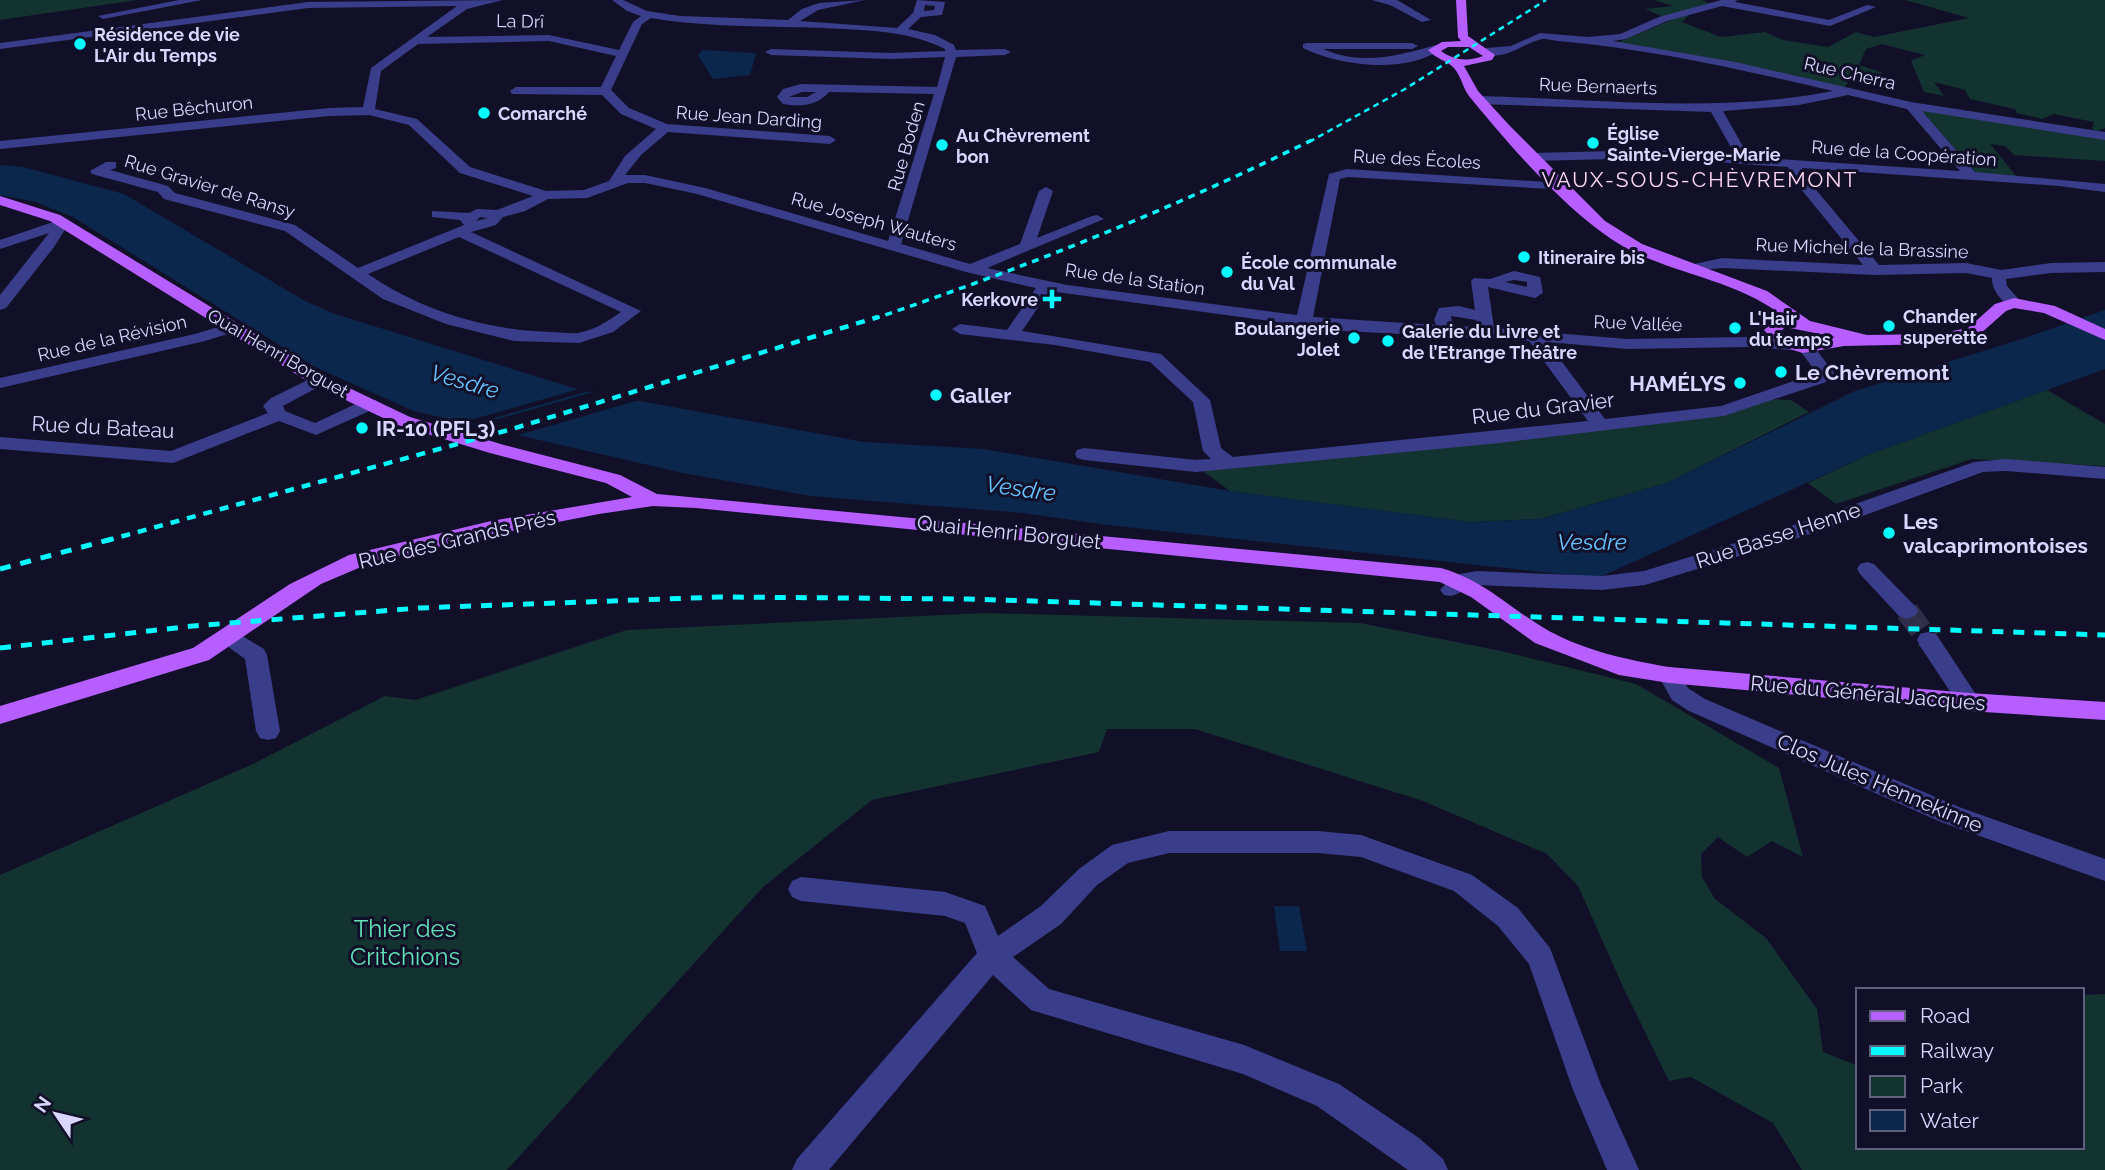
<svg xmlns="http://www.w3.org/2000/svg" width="2105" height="1170" font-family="Raleway,sans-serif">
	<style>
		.green { fill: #12332f }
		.water { fill: #0b284c }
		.pier { fill: #121029 }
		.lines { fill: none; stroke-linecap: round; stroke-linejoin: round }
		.minor-tunnel { stroke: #302e49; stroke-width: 23; stroke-dasharray: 23 11; stroke-linecap: butt }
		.minor { fill: #3a3d89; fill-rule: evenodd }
		.major { fill: #b65eff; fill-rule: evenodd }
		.rail-far3 { stroke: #03faff; stroke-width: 2.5; stroke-dasharray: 6 4.5; stroke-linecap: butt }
		.rail-far2 { stroke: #03faff; stroke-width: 3.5; stroke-dasharray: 7 6; stroke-linecap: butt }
		.rail-far1 { stroke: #03faff; stroke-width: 4.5; stroke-dasharray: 9 8; stroke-linecap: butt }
		.rail { stroke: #03faff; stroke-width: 5; stroke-dasharray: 11 10; stroke-linecap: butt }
		.poi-dot { fill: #03faff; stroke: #121029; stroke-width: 2.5 }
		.labels { text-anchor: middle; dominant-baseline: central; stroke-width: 6; stroke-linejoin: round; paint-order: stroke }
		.far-street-label { font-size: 18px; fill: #d9d7ff; stroke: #121029 }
		.far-poi-label { font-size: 18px; font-weight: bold; fill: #d9d7ff; stroke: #121029; text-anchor: start }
		.far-quarter-label { font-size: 21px; letter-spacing: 2px; fill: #ffd9f4; stroke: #121029 }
		.poi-label { font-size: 21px; font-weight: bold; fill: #d9d7ff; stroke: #121029; text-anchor: start }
		.street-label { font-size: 21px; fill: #d9d7ff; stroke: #121029 }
		.water-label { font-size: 23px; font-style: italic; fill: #65c4ff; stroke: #121029 }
		.near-park-label { font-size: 24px; fill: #60e3b7; stroke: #121029 }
	</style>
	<rect width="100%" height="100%" fill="#121029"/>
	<g class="green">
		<polygon points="0,0 137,0 0,20"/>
		<polygon points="1654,0 1702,0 1714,6 1691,13 1682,22 1721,37 1765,32 1783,40 1828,47 1856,32 1874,37 1969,18 1905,0 2105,0 2105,128 2097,131 2092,129 2094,122 2054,114 2042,119 2017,113 2015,109 1970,99 1965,90 1934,82 1944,96 1924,92 1911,61 1925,55 1882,44 1866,49 1859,65 1881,72 1881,85 1851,78 1844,88 1721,60 1617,43 1671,20 1645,9 1673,6"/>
		<polygon points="1921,110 2105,139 2105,161 2014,155 2005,146 1990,144 2017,177 1978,175"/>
		<polygon points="2047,390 2105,424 2105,466 1972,459 1836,504 1808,483 1870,454"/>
		<polygon points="1763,399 1791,400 1809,412 1667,483 1540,519 1470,522 1230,491 1196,466 1724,411"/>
		<polygon points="985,613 1360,623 1501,651 1636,684 1779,768 1803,857 1772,841 1747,857 1718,837 1701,854 1702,877 1715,899 1766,938 1817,1009 1823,1052 1858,1066 1858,1147 2082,1147 2082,995 2105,994 2105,1170 1802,1170 1773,1123 1691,1077 1669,1081 1624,989 1578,886 1547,854 1423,801 1195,729 1107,729 1099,752 872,800 763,887 507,1170 0,1170 0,875 253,764 385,696 415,700 627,630"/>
	</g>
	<g class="water">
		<polygon points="702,50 756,53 750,75 713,79 698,55"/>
		<polygon points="0,165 23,167 124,194 305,301 335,314 580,390 864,442 983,449 1230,491 1470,522 1541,519 1667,483 1855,391 2025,338 2105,310 2105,369 1870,454 1598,578 1108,525 1023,513 811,496 683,473 414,411 315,367 73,217 36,202 0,195"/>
		<polygon points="1274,906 1299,906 1307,951 1280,951"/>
	</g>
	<g class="pier">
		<polygon points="586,387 596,389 466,426 456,424"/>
		<polygon points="600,390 646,398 512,437 470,427"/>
	</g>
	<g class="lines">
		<polyline class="minor-tunnel" points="1907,611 1928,640"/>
		<g class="minor">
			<polygon points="179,0 202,0 103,19 98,16"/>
			<path d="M503,0L467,9L427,37L549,35L619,50L633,22L641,16L627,11L612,0H623L647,11L680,16L788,20L802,9L819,3L865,0L818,10L800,21L897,28L913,13L917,0L945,2L942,15L921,17L908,29L935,35L954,45L956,50L1005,49L1011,52L1005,55L956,57L901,244L970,264L1020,244L1039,191L1046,187L1053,191L1037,238L1092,216L1097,215L1104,219L987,268L1067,285L1297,315L1329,174L1347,169L1562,183L1567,184V190L1348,177L1340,179L1313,317L1436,325L1434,320L1439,308L1459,306L1475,310L1471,281L1474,278L1490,279L1514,271L1540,277L1543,293L1535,298L1488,287L1494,328L1627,339L1747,337L1791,340L1799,345L1791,350L1747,347L1627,349L1547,342L1605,419L1721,406L1814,374L1816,372L1798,348L1806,343L1812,344L1834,373L1826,382L1724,416L1500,443L1196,472L1084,460L1077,458L1075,454L1077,450L1084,448L1196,460L1211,459L1203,451L1193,402L1150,362L1055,345L960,334L952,329L960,324L1007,330L1036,288L966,272L697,194L645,183H628L587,198L548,199L525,211L503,217L496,225L471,232L641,311L613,332L579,343L514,341L446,324L383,299L285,231L164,199L158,192L92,174L90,171L106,162H116V168L110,170L168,186L175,193L295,225L358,268L464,225L460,220L432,217V211L469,213L477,209L497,210L533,196L460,173L409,125L369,115L329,116L0,149V141L329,108L363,107L371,68L457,6L308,8L0,49V43L308,2ZM925,5L935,6L934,10L924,11ZM651,18C715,29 781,25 845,29C879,31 914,33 945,49V51L891,53L771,49L765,52L771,55L891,59L945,57L937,87L801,84L783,89L777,97L783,104C800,107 817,106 829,92L934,94L888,241L705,188L645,175H625L641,155L668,132L830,144L836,140L830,136L667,124L629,108L611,90L642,24ZM549,41L616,56L601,87H516L510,91L512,94L602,95L621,114L656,129L625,156L609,181L584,190L546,191L470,167L417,119L375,109L381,71L418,44ZM802,92H816L807,97H789ZM480,217L488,218L476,221ZM459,237L621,312C608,321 595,330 578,333C570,334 560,332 551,332C486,330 422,311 368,274ZM1514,280L1527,282V287L1505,282ZM1049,291L1344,331L1529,341L1588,421L1233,457L1221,448L1210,400L1161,354L1022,331ZM1451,316L1476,320L1477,327L1453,326Z"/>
			<polygon points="1372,0 1397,0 1431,20 1422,22 1390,5"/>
			<path d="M1721,0H1737L1735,2L1829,20L1867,5L1876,7L1830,26L1722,6L1667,21L1626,39L1613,41L1735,62L1911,102L2105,132V140L1922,111L1975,172L2105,184V192L2059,186L1802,168L1807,179L1879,265L1966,263L2001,270L2051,263L2105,262V272L2051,273L2006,279L2007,286L2022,303L2014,308C2003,305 1991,289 1992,278L1966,273L1875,275L1722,268L1690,271L1687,268L1690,265L1722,258L1863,265L1796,183L1788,167L1654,158L1533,161L1526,157L1533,153L1654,150L1736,156L1711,112L1479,104L1473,100L1479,96C1597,99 1716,114 1833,91C1743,70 1651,49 1558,41C1553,40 1546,39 1542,39C1523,43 1500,65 1481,51L1487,48L1511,46L1540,33L1588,37L1620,34L1659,17ZM1848,95L1907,109L1960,171L1749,157L1723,111L1799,105Z"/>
			<path d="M1307,43H1412L1418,46L1412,49H1323C1362,66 1397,56 1436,45L1442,48C1408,75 1339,66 1303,48V44Z"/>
			<polygon points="62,219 69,223 54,247 6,308 0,310 0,295 49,233 0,249 0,240"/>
			<polygon points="231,323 237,325 239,328 237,331 205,341 0,388 0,378 195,334"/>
			<polygon points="318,375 327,380 324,384 283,406 285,411 315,423 364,400 376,400 379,404 376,408 316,435 279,421 173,463 0,449 0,437 171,451 268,413 263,406 271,398"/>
			<path d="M2006,459L2105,467V479L2006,471L1983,472L1827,529L1645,585L1602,590L1477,585C1463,587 1458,599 1444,595L1440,590L1454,575L1477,571L1602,576L1644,571L1813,519L1974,462Z"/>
			<polygon points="1867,562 1874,564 1915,606 1918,611 1915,616 1907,619 1899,616 1860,574 1857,569 1860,564"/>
			<polygon points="231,629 264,649 267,655 280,731 276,738 268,740 260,738 256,731 245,659 223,643 220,637 223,631"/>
			<polygon points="1928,632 1936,634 1977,696 1981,702 1977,708 1969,711 1961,708 1920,646 1917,640 1920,634"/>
			<polygon points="1669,667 1677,669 1688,688 1705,699 1959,807 2105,859 2105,881 1941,822 1689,711 1672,700 1658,675 1661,669"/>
			<polygon points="1169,831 1318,831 1361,835 1472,875 1518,908 1550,948 1601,1085 1639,1170 1607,1170 1573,1090 1529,964 1498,926 1454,891 1361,857 1318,853 1169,853 1128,863 1097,885 1061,924 1013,957 1049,989 1244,1045 1339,1084 1419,1138 1443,1159 1448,1170 1408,1170 1317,1106 1243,1074 1031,1010 993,975 829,1170 792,1170 797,1159 977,953 965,923 945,916 801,901 792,897 788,889 792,881 801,877 945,892 985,906 998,936 1041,906 1079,869 1112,845"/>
		</g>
		<g class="major">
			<path d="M1456,0H1466L1468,36L1495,55L1492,60L1464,66L1478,91L1509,125L1605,221L1642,244L1767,291L1810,321L1867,335L1937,334L1968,328L1995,304L2014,298L2055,306L2105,329V340L2044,313L2014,308L2006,311L1980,334L1937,344L1844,346L1803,353L1779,346L1764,330L1775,319L1784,317C1739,281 1681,276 1630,250C1574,221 1509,145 1469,96C1463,88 1461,76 1454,68C1446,60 1436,59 1428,50L1442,42L1461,41L1458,37ZM1448,47H1469L1483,56C1468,62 1453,60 1441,51ZM1785,327L1835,337C1815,342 1797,348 1781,331Z"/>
			<path d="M0,196L60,215L324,376L410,417L504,445L620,475L657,494L1441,568C1486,581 1510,609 1549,631C1586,651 1628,660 1669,667L1969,693L2105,702V720L1969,711L1669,683L1619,675L1535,643L1471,597L1440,582L696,508L653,506L599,514L491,535L375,561L321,584L209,660L0,724V706L193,648L290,584L349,555L491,521L632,497L606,483L490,453L398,425L312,384L50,221L0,205Z"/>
		</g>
		<polyline class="rail-far3" points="1309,142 1405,89 1546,0"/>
		<path class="rail-far2" d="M873,319C1024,268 1170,210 1312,140"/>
		<polyline class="rail-far1" points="105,541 512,429 878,317"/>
		<g class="rail">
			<polyline points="0,569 112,539"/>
			<polyline points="0,648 193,626 419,608 720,597 968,599 2105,635"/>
		</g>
	</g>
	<g class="poi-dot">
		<circle cx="80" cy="44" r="7"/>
		<circle cx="484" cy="113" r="7"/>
		<circle cx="1593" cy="143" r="7"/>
		<circle cx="942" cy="145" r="7"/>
		<circle cx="1524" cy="257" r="7"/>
		<circle cx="1227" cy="272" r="7"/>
		<path d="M1048.5 288.5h7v7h7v7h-7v7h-7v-7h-7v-7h7z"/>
		<circle cx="1889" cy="326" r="7"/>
		<circle cx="1735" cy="328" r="7"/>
		<circle cx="1354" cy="338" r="7"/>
		<circle cx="1388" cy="341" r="7"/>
		<circle cx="1781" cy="372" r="7"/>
		<circle cx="1740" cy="383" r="7"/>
		<circle cx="936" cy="395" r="7"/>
		<circle cx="362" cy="428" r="7"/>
		<circle cx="1889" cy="533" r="7"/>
	</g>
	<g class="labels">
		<g class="far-street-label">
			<text transform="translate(520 21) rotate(1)">La Drî</text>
			<text transform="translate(1850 73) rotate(13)">Rue Cherra</text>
			<text transform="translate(1598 86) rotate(2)">Rue Bernaerts</text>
			<text transform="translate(194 108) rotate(-6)">Rue Bêchuron</text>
			<text transform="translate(749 117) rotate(4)">Rue Jean Darding</text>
			<text transform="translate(906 146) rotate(-74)">Rue Boden</text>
			<text transform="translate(1904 153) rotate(4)">Rue de la Coopération</text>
			<text transform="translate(1417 159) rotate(3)">Rue des Écoles</text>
			<text transform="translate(210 186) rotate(17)">Rue Gravier de Ransy</text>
			<text transform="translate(874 221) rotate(16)">Rue Joseph Wauters</text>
			<text transform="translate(1862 248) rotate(2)">Rue Michel de la Brassine</text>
			<text transform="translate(1135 279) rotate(8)">Rue de la Station</text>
			<text transform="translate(1638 323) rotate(2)">Rue Vallée</text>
			<text transform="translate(112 338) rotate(-13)">Rue de la Révision</text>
			<text transform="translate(278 353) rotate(30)">Quai Henri Borguet</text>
		</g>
		<g class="far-poi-label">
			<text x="94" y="34">Résidence de vie<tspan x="94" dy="21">L'Air du Temps</tspan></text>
			<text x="498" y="113">Comarché</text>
			<text x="1607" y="133">Église<tspan x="1607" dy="21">Sainte-Vierge-Marie</tspan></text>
			<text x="956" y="135">Au Chèvrement<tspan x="956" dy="21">bon</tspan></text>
			<text x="1538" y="257">Itineraire bis</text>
			<text x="1241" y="262">École communale<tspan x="1241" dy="21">du Val</tspan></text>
			<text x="1038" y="299" text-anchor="end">Kerkovre</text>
			<text x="1903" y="316">Chander<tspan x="1903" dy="21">superette</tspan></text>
			<text x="1749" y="318">L'Hair<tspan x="1749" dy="21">du temps</tspan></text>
			<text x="1340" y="328" text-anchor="end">Boulangerie<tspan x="1340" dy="21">Jolet</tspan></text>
			<text x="1402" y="331">Galerie du Livre et<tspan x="1402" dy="21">de l’Etrange Théâtre</tspan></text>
		</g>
		<g class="far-quarter-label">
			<text x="1700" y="179">VAUX-SOUS-CHÈVREMONT</text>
		</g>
		<g class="poi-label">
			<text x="1795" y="372">Le Chèvremont</text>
			<text x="1726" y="383" text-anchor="end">HAMÉLYS</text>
			<text x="950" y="395">Galler</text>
			<text x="376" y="428">IR-10 (PFL3)</text>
			<text x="1903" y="521">Les<tspan x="1903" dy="24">valcaprimontoises</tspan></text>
		</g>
		<g class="street-label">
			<text transform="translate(1543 408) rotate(-7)">Rue du Gravier</text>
			<text transform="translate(103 427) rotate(3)">Rue du Bateau</text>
			<text transform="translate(1009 532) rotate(6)">Quai Henri Borguet</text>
			<text transform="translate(1778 535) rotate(-18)">Rue Basse Henne</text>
			<text transform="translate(457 539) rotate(-13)">Rue des Grands Prés</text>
			<text transform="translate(1868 693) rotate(5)">Rue du Général Jacques</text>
			<text transform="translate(1880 783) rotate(23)">Clos Jules Hennekinne</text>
		</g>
		<g class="water-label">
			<text transform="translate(465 381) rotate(16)">Vesdre</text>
			<text transform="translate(1021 488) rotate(8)">Vesdre</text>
			<text x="1592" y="541">Vesdre</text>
		</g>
		<g class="near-park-label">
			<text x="405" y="928">Thier des<tspan x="405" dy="28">Critchions</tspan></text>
		</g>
	</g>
	<rect x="1856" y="988" width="228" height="161" fill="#121029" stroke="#62607f" stroke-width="2"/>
	<rect x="1870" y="1011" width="35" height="10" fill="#b65eff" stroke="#62607f" stroke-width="2"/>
	<text x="1920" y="1023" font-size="21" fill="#d9d7ff">Road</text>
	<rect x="1870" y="1046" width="35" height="10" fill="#03faff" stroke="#62607f" stroke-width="2"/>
	<text x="1920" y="1058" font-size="21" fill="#d9d7ff">Railway</text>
	<rect x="1870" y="1076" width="35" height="21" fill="#12332f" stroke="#62607f" stroke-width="2"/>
	<text x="1920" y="1093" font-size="21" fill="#d9d7ff">Park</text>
	<rect x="1870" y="1110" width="35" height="21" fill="#0b284c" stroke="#62607f" stroke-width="2"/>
	<text x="1920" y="1128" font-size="21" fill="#d9d7ff">Water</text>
	<g transform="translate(56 1114) rotate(305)" stroke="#121029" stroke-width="5" paint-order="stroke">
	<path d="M0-5L12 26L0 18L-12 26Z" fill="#d9d7ff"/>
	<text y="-10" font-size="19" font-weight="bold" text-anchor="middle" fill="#d9d7ff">N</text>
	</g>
</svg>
